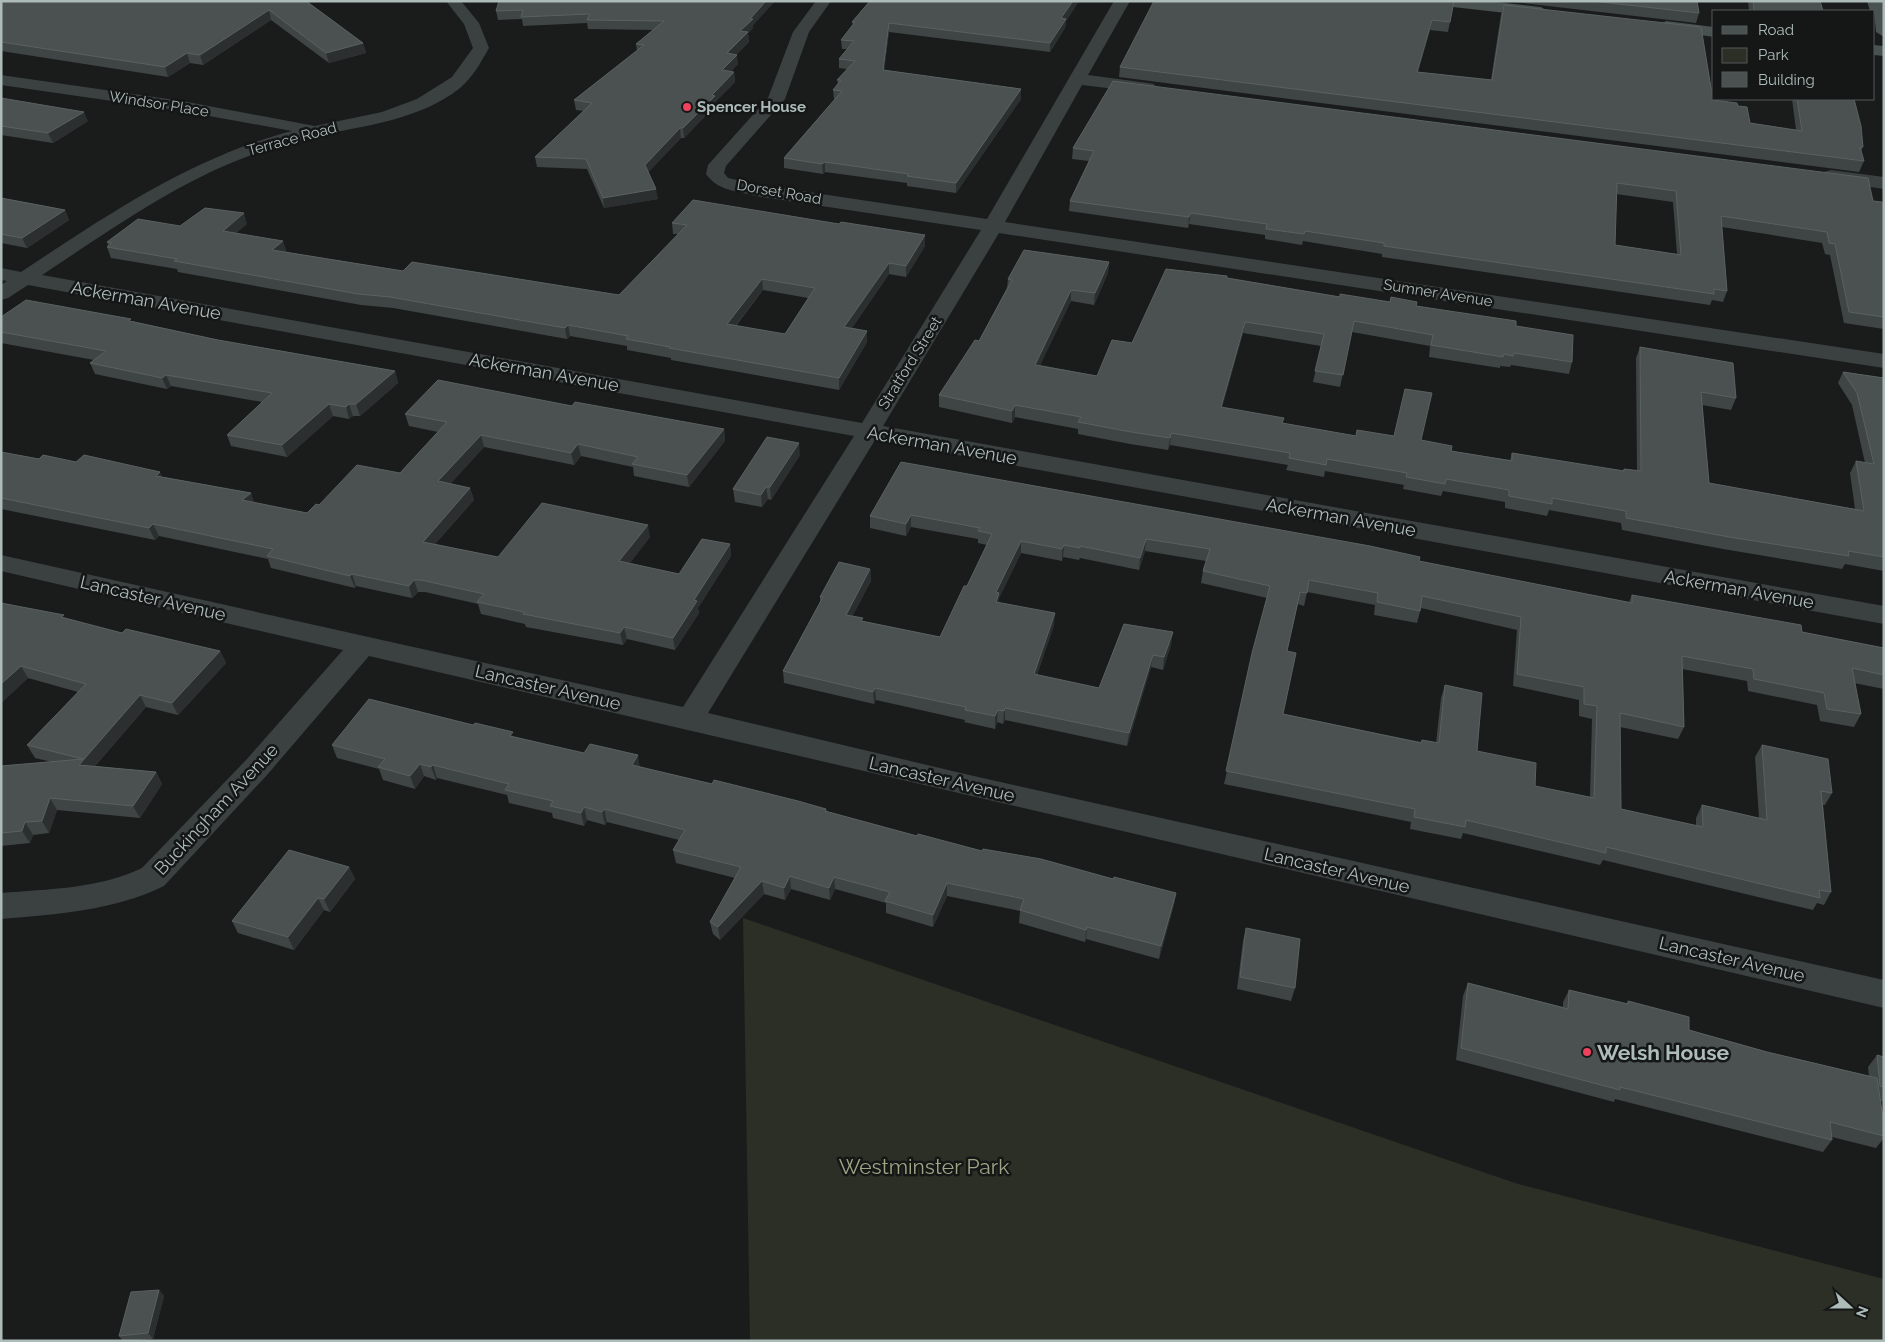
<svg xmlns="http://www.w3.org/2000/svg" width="1885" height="1342" font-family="Raleway,sans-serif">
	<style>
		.green { fill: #2c2f26 }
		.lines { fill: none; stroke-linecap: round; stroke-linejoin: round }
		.street { fill: #3b4141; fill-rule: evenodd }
		.secondary { fill: #495151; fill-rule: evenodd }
		.wall { fill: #3f4444; fill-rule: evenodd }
		.shaded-wall { fill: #2b2f2f }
		.building { fill: #4b5150; stroke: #5a6161; fill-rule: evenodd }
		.poi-dot { fill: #ed415d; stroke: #151717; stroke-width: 2 }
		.labels { text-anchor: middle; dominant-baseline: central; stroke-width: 5; stroke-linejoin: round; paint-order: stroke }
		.far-street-label { font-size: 15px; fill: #adbbb9; stroke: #151717 }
		.far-poi-label { font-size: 15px; font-weight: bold; fill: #adbbb9; stroke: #151717; text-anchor: start }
		.street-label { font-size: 18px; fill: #adbbb9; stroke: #151717 }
		.near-poi-label { font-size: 21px; font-weight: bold; fill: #adbbb9; stroke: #151717; text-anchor: start }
		.near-park-label { font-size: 21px; fill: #9ea585; stroke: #151717 }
	</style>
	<rect width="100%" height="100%" fill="#1a1c1c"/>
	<polygon class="green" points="743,918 1518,1184 1884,1279 1884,1341 750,1341"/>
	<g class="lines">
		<g class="street">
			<path d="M446,1H461L479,23L489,48C481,62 473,77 460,88C420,120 366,125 318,136C288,142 259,151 231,163C164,191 103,235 42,275L862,423L981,230L756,196C737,191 718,191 706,174L708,165L768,98L793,32L816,1H831L809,32L785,99L726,166L724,173L728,178L756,184L987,219L1114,1H1130L1088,75L1148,83L1154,84L1156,88L1154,92L1148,93L1082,85L1005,222L1884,354V368L999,233L883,426L1884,606V624L875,440L708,713L965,774L1884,980V1008L369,656L267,775L164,886C112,911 58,914 1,919V893C49,889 98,889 142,868L247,759L343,650L1,571V555L683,707L854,436L28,285L8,298L1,300V285L7,281L1,280V268L21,272C107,215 192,157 292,131L182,111L1,85V75L182,101L315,126L382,112L417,99L452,77L473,48L464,24Z"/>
			<polygon points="1831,170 1884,177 1884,189 1824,180 1822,176 1824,172"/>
		</g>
		<g class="secondary">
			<polygon points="1437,1 1487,1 1541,7 1549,12 1541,17 1444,6"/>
			<polygon points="1867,1 1883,1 1884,37 1876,32 1874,11 1870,11"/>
			<polygon points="1666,21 1714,27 1714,37 1660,29 1658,26"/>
			<polygon points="1874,45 1884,46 1884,56 1874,55"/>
		</g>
	</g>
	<g class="wall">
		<polygon points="1,1 306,1 363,43 366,53 329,63 271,20 203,65 190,63 168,77 1,51"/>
		<polygon points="499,1 775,1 753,25 753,28 748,33 749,42 736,55 738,64 730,72 734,72 735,82 715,102 716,105 684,138 681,138 648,172 658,199 604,208 587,169 537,167 535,157 584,111 576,110 574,100 637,51 636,44 653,30 588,29 587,23 523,26 522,19 498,20 496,11"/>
		<polygon points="870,1 1079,1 1066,21 1065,28 1050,52 889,32 884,70 1021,89 1021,99 956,193 907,186 907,183 825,172 823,174 784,168 784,158 835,99 834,99 833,90 838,84 837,80 847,69 839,68 839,59 847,49 842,49 841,40 853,25 852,22"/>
		<polygon points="1454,1 1448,32 1430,30 1418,72 1491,80 1501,14 1504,5 1713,100 1738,106 1750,123 1796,130 1792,99 1854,99 1863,147 1861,151 1864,161 1859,172 1119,77 1120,67"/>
		<polygon points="1505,1 1697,1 1699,13 1696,23"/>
		<polygon points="1748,1 1820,1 1823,11 1749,11"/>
		<path d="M1113,81L1873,201L1884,208V329L1844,323L1830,255L1825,254L1822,243L1722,227L1727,291L1723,302L1712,300L1710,305L1382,257V254L1303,241L1302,245L1265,239V235L1189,224L1188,228L1069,211L1070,201L1089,161L1072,159L1073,148ZM1616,194L1673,202L1677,254L1615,245Z"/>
		<polygon points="1,98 88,121 53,143 1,135"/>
		<polygon points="1,198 65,210 69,220 27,248 1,243"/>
		<path d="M672,223L839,224L925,235V246L906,277L889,274L852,328L867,331V342L839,390L671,360V358L627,350V346L570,336L567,339L393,308L361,305L178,272L177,269L111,258L107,247L108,245L107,242L180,226L247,224L236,233L287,252H286L403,271L619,295L678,234H673ZM763,290L808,298L785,334L736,326Z"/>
		<polygon points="1109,262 1108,273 1094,305 1071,301 1040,365 1097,376 1132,343 1227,278 1340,297 1416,306 1516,326 1572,362 1569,374 1511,365 1510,367 1500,366 1500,368 1429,357 1430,346 1352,332 1340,387 1313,382 1321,346 1243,333 1222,407 1283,423 1356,436 1394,436 1421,440 1451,451 1510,460 1512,453 1623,471 1624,469 1637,471 1636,358 1640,347 1736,398 1731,410 1702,405 1709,483 1855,509 1850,473 1856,461 1865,463 1852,405 1838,383 1843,372 1884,378 1884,571 1845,564 1842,569 1723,549 1622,530 1621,523 1549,510 1547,516 1505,508 1505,502 1443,491 1441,496 1403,489 1404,485 1325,471 1324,477 1286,470 1288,465 1170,445 1168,450 1130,444 1078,434 1078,429 1015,417 1012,423 939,407 939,395 979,341 1007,288 1008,279"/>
		<polygon points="1,317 132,321 218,340 395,371 398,383 360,416 353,416 349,419 333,416 287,457 231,446 227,435 262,402 171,386 167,389 95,374 90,363 94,360 1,343"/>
		<polygon points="572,406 724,429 725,441 689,487 634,476 633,467 581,456 574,465 484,447 450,484 470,488 474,500 435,544 498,557 650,537 629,564 679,574 730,544 731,556 698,608 699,613 675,650 627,639 623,645 526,627 525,624 481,614 478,604 425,592 418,592 412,598 356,586 355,588 271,568 268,559 159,536 155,540 1,509 1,452 39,459 162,477 251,493 254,503 307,513 319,505 400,473 438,432 409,426 405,414"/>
		<polygon points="800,455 771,500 768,499 762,507 735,502 733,489"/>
		<path d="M901,462L1629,602L1632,595L1802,632L1884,648V689L1854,683L1861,714L1854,727L1820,721L1817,705L1748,691L1747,681L1682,669L1684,727L1678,739L1620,727L1621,809L1696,826V818L1702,805L1759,818L1755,757L1762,745L1832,793L1825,805H1823L1831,892L1824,905L1817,903L1813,910L1603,860L1600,865L1463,833L1461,839L1410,829L1411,822L1224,784L1267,598L1201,583L1203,571L1206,561L1145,551L1139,570L1080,558L1079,560L1063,557L1062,561L1021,553L999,598V603L1054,625L1037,675L1099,688L1124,624L1171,645L1163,670L1151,667L1127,746L1005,720L1003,724L997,722L995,729L964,722L965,720L876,700L874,704L784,683L783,671L820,602V597L870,569L871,581L852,616L863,621L940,637L967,586L987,545L978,543V539L911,527L906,536L870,528V516ZM1307,592L1375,605L1374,615L1417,623L1421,608L1517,630L1513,686L1579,700V716L1592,719L1590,797L1535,786L1477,751L1445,685L1441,698L1436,743L1422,740L1421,742L1283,714L1287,651L1298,604L1304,606Z"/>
		<polygon points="1,603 122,633 220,651 226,663 178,715 146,707 95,766 156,772 162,784 140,818 57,810 49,833 33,835 30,843 1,846 1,766 52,762 35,758 27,745 78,692 28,678 1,703"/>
		<polygon points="473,725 514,737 712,784 826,809 827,812 917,836 982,851 1176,893 1174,905 1159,959 1086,939 1085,942 1019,923 1020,911 947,896 933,927 886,913 886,903 835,889 830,900 791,889 785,900 764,894 720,940 713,934 710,922 735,878 676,863 673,850 679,840 607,822 605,825 587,820 584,826 553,818 552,813 509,803 507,795 437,778 436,780 424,776 415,789 383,780 379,769 337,758 332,745"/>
		<polygon points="349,867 355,879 330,912 324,910 294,950 238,933 232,921"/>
		<polygon points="1246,928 1295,988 1291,1001 1237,989 1243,941"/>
		<polygon points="1468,983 1563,1007 1563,1002 1569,990 1627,1004 1628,1001 1689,1030 1767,1052 1869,1076 1868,1067 1877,1055 1884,1057 1884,1102 1880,1101 1884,1125 1884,1138 1876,1148 1832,1137 1832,1140 1823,1152 1615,1099 1614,1102 1456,1060 1463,996"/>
		<polygon points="159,1290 164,1296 153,1339 123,1341 119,1336"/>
	</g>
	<g class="shaded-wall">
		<polygon points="766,1 775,1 753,25 753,28 748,33 749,42 728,63 727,53 740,31 750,19"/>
		<polygon points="1073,1 1079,1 1066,21 1065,28 1050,52 1050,43 1061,18"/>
		<polygon points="269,10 271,20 203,65 200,55"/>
		<polygon points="1432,20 1430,30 1415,82 1417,72"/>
		<polygon points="889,23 889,32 883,80 883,70"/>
		<polygon points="363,43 366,53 329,63 326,53"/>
		<polygon points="187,53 190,63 168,77 165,67"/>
		<polygon points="737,55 738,64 723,80 722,70"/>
		<polygon points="734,72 735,82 715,102 716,105 684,138 683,128 712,95"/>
		<polygon points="1021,89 1021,99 956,193 956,183"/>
		<polygon points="84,112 88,121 53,143 48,133"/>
		<polygon points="680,128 681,138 646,175 645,165"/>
		<polygon points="825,162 825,172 823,174 822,164"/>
		<polygon points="656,189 658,199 604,208 603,198"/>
		<polygon points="65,210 69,220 27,248 22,238"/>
		<polygon points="244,213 247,224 226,241 223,231"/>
		<polygon points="1191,213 1189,224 1188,228 1189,217"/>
		<polygon points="925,235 925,246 906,277 906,266"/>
		<polygon points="283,241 287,252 276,261 272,250"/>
		<polygon points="1109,262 1108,273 1094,305 1095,293"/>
		<polygon points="889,263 889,274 845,338 844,327"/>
		<polygon points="762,279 763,290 728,335 727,324"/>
		<polygon points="1071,290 1071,301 1035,376 1035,365"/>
		<polygon points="1245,322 1243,333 1219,419 1221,407"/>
		<polygon points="568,325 570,336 567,339 565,328"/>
		<polygon points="867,331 867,342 839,390 839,378"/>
		<polygon points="395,371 398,383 360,416 356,404"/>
		<polygon points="166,375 171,386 167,389 162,378"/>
		<polygon points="329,404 333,416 287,457 282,445"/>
		<polygon points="349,404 353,416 349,419 346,407"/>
		<polygon points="1015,405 1015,417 1012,423 1012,411"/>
		<polygon points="724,429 725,441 689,487 687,475"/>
		<polygon points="1171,433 1170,445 1168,450 1170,438"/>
		<polygon points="481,435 484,447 442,493 438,481"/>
		<polygon points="799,443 800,455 771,500 770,487"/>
		<polygon points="578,444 581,456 574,465 571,453"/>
		<polygon points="160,472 165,484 156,476"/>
		<polygon points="766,487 768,499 762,507 761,495"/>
		<polygon points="470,488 474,500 426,554 423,542"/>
		<polygon points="251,493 255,506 242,500"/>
		<polygon points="911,515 911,527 906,536 906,524"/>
		<polygon points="153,524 159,536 155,540 149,528"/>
		<polygon points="648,525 650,537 621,574 619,561"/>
		<polygon points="1146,539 1145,551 1139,570 1140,558"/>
		<polygon points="1021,541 1021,553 999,598 999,605 995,614 996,592"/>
		<polygon points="730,544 731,556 698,608 699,613 675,650 673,638 694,600"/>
		<polygon points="1064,545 1063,557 1062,561 1062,549"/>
		<polygon points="870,569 871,581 847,627 846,615"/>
		<polygon points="352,574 356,586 355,588 350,576"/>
		<polygon points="414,580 418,592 412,598 409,586"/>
		<polygon points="1055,613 1054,625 1033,686 1034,674"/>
		<polygon points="624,627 627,639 623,645 620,633"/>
		<polygon points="1173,632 1171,645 1163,670 1164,657"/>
		<polygon points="220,651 226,663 178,715 172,703"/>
		<polygon points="1153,655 1151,667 1127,746 1129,733"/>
		<polygon points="21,666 28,678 1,703 1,684"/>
		<polygon points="875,688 876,700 874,704 873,692"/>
		<polygon points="140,695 146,707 85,777 79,765"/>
		<polygon points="1005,708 1005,720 1003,724 1004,711"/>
		<polygon points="998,710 997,722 995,729 995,716"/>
		<polygon points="638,755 640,768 632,765"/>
		<polygon points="420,764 424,776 415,789 410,776"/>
		<polygon points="433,765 437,778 436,780 431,767"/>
		<polygon points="156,772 162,784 140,818 133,806"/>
		<polygon points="50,798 57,810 49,833 42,821"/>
		<polygon points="584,807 587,820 584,826 581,813"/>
		<polygon points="604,809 607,822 605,825 602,812"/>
		<polygon points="25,822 33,835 30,843 22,831"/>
		<polygon points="349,867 355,879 330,912 324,899"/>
		<polygon points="790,876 791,889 785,900 784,888"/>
		<polygon points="834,877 835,889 830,900 829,888"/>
		<polygon points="762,881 764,894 720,940 718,927"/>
		<polygon points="947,883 947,896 933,927 933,915"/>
		<polygon points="1176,893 1174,905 1159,959 1161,946"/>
		<polygon points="318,898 324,910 294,950 288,937"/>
		<polygon points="1087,927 1086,939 1085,942 1086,930"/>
		<polygon points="159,1290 164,1296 153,1339 148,1333"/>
	</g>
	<g class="building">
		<polygon points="1,1 306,1 363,43 326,53 269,10 200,55 187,53 165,67 1,42"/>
		<polygon points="499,1 766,1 750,19 753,19 740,31 748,32 727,53 737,55 722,70 734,72 712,95 715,96 683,128 680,128 645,165 656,189 603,198 586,159 535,157 592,103 574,100 644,45 636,44 664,21 587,20 590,14 521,17 523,10 496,11"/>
		<polygon points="870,1 1073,1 1061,18 1066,19 1050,43 889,23 883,70 1021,89 956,183 907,176 909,174 825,162 822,164 784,158 842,91 833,90 841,80 837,80 855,61 839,59 854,41 841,40 855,22 852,22"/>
		<polygon points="1154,1 1454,1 1450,22 1432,20 1417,72 1492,80 1504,5 1701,27 1713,100 1737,103 1738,106 1747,107 1750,123 1802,131 1797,99 1854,99 1861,126 1863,147 1860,147 1864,161 1120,67"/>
		<polygon points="1592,1 1697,1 1699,13"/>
		<polygon points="1753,1 1820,1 1823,11 1754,11"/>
		<path d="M1113,81L1868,178L1873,201L1882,202L1884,208V317L1849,312L1835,244L1829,243L1827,232L1721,216L1727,291L1714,289V294L1384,246V243L1305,231L1304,234L1266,229L1267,224L1191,213L1189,217L1070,201L1094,151L1073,148ZM1617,183L1676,191L1681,255L1615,245Z"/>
		<polygon points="1,98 84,112 48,133 1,126"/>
		<polygon points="1,198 65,210 22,238 1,234"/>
		<path d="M693,200L839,224L841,222L925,235L906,266L889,263L844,327L867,331L839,378L669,348L670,347L626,339L628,336L568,325L565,328L390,297L358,294L174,261L177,259L107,247L112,243L107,242L138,219L180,226L205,208L244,213L223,231L283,241L272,250L403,271L412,262L619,295L687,225L672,223ZM762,279L815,288L785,334L727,324Z"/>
		<polygon points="1024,250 1109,262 1095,293 1071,290 1035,365 1097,376 1112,340 1132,343 1166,269 1227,276 1227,278 1340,297 1340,294 1390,302 1391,297 1417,302 1416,306 1516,321 1516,326 1573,335 1572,362 1514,353 1513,356 1504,354 1503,357 1431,345 1433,335 1354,321 1343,375 1315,371 1324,334 1245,322 1221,407 1284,418 1282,423 1356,436 1357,430 1394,436 1405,389 1432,393 1421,440 1452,446 1451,451 1512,461 1512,453 1624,471 1624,469 1641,471 1640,347 1733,363 1736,398 1701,392 1709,483 1864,511 1856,461 1874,464 1857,393 1843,372 1884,378 1884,557 1848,551 1849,556 1729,537 1626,518 1626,511 1552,498 1552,504 1509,496 1509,490 1446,479 1445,484 1406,477 1407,473 1327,459 1326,465 1289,458 1290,453 1171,433 1170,438 1131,432 1078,422 1081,417 1015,405 1012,411 939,395 975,340 979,341 1012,280 1008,279"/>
		<polygon points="26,300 131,319 129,321 218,340 395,371 356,404 349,404 346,407 329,404 282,445 227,435 272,393 166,375 162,378 90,363 106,351 1,332 1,317"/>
		<polygon points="438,380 572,406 575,402 724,429 687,475 632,464 638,457 578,444 571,453 481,435 438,481 470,488 423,542 498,557 542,503 648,525 619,561 679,574 702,539 730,544 694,600 697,601 673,638 624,627 620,633 523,614 524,612 477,602 484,594 421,580 414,580 409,586 352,574 350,576 267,556 273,549 153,524 149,528 1,498 1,452 39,459 43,455 76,462 84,455 160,472 156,476 251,493 242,500 307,513 316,504 319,505 357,465 400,473 447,422 405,414"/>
		<polygon points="767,437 799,443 770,487 766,487 761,495 733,489"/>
		<path d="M901,462L1370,546L1420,557L1419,561L1632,603V595L1801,625L1802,632L1884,648V675L1852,668L1861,714L1827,709L1824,693L1754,679L1753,669L1682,656L1684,727L1620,713L1621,809L1703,827L1702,805L1767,820L1762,745L1828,759L1832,793L1821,791L1831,892L1819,890L1820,898L1606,847V853L1466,820L1465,827L1414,817L1415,809L1226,771L1252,653L1270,586L1203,571L1210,549L1146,539L1140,558L1080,546V548L1064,545L1062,549L1021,541L996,592L999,593L996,602L1055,613L1034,674L1099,688L1124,624L1173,632L1164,657L1153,655L1129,733L1005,708L1004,711L998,710L995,716L965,710L966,707L875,688L873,692L783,671L823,597H820L839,562L870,569L846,615L863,618L861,621L940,637L964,586H967L992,534L978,531L980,528L911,515L906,524L870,516ZM1309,580L1378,593L1377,602L1420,611L1422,596L1521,617L1517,674L1584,687V704L1597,706L1594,798L1535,786L1536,763L1477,751L1482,693L1445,685L1439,743L1422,740L1421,743L1283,714L1296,653L1287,651L1300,592L1307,593Z"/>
		<polygon points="1,603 64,615 61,617 122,633 126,629 220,651 172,703 140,695 79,765 156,772 133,806 50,798 42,821 25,822 22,831 1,833 1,766 83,759 27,745 86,684 21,666 1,684"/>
		<polygon points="369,699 473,725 475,723 513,732 510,736 584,753 590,744 638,755 632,765 712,784 714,780 798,801 826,809 825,811 917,836 918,834 982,851 983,849 1041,859 1113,879 1114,877 1176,893 1161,946 1087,927 1086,930 1020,910 1024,899 947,883 933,915 885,901 890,892 834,877 829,888 790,876 784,888 762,881 718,927 710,922 741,867 673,850 685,830 604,809 602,812 584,807 581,813 550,806 553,801 505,790 509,784 433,765 431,767 420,764 410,776 378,767 385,759 332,745"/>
		<polygon points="289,850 349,867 324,899 318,898 288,937 232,921"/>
		<polygon points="1246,928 1300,939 1295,988 1240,977"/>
		<polygon points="1468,983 1568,1009 1569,990 1628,1004 1628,1001 1689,1017 1689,1030 1767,1052 1877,1078 1884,1125 1884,1136 1830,1122 1832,1140 1620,1087 1620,1090 1461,1048"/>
		<polygon points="1877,1055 1884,1057 1884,1087 1880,1086"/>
		<polygon points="159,1290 148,1333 119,1336 131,1292"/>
	</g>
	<g class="poi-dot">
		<circle cx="687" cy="107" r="5"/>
		<circle cx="1587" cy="1052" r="5"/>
	</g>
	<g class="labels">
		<g class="far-street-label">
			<text transform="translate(159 104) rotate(9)">Windsor Place</text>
			<text transform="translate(292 139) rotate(-15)">Terrace Road</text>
			<text transform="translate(779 192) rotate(10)">Dorset Road</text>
			<text transform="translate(1438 293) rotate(9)">Sumner Avenue</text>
			<text transform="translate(910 363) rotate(-58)">Stratford Street</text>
		</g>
		<g class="far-poi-label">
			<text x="697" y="107">Spencer House</text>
		</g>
		<g class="street-label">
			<text transform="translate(146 300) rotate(10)">Ackerman Avenue</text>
			<text transform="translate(544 372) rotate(10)">Ackerman Avenue</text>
			<text transform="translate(942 445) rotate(10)">Ackerman Avenue</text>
			<text transform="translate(1341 517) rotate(10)">Ackerman Avenue</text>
			<text transform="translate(1739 589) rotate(10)">Ackerman Avenue</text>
			<text transform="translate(153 598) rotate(13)">Lancaster Avenue</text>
			<text transform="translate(548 687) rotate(13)">Lancaster Avenue</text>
			<text transform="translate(942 779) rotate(13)">Lancaster Avenue</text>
			<text transform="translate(216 809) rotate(-47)">Buckingham Avenue</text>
			<text transform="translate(1337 870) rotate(13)">Lancaster Avenue</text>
			<text transform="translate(1732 959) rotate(13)">Lancaster Avenue</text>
		</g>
		<g class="near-poi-label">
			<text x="1597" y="1052">Welsh House</text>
		</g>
		<g class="near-park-label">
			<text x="924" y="1166">Westminster Park</text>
		</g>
	</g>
	<rect width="1885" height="1342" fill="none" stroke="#adbbb9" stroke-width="5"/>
	<rect x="1712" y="10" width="162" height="90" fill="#151717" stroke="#525958"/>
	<rect x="1722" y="26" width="25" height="8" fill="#495151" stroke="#525958"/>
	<text x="1758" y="35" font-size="15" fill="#adbbb9">Road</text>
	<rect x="1722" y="48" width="25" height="15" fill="#2c2f26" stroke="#525958"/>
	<text x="1758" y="60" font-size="15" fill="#adbbb9">Park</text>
	<rect x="1722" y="72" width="25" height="15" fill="#4b5150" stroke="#525958"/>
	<text x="1758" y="85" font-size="15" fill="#adbbb9">Building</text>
	<g transform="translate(1850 1307) rotate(111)" stroke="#151717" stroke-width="4" paint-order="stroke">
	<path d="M0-4L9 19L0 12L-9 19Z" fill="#adbbb9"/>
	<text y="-8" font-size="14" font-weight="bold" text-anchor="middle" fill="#adbbb9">N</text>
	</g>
</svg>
